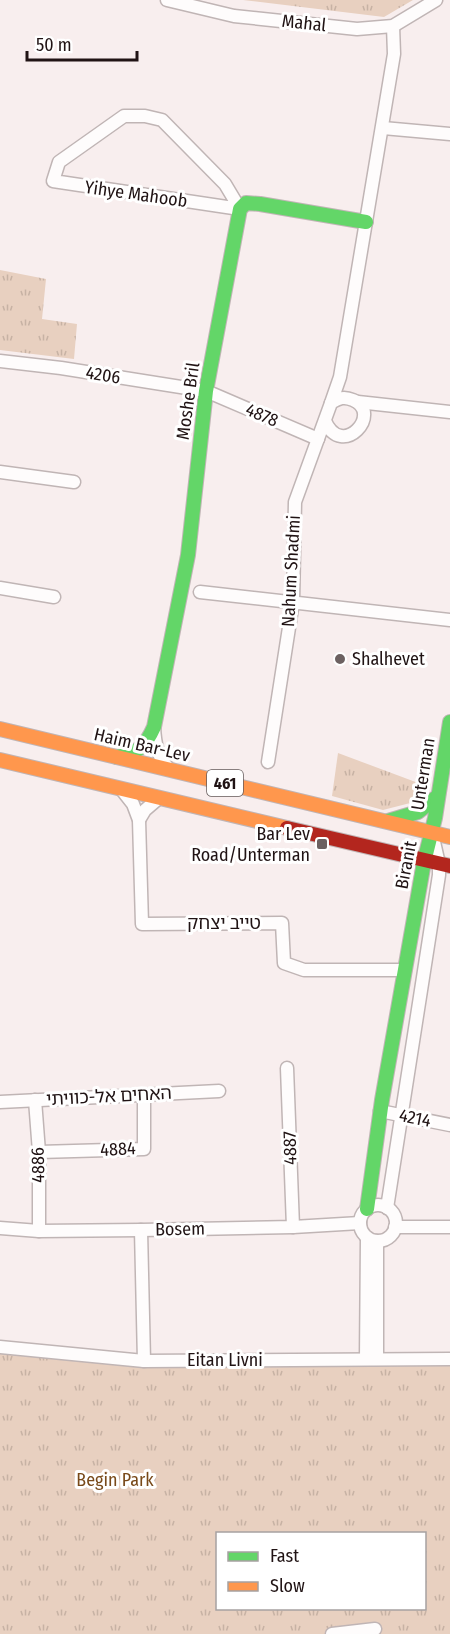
<svg xmlns="http://www.w3.org/2000/svg" width="450" height="1634" font-family="'Fira Sans Condensed','Noto Sans Hebrew',sans-serif">
	<style>
		.grass { fill: url(#grass-tufts); fill-rule: evenodd }
		.lines { fill: none; stroke-linecap: round; stroke-linejoin: round }
		.street-casing { stroke: #c0b5b5; stroke-width: 15 }
		.fast-casing { stroke: #c0b5b5; stroke-width: 16 }
		.slow-casing { stroke: #c0b5b5; stroke-width: 16 }
		.jam-casing { stroke: #c0b5b5; stroke-width: 16 }
		.street { stroke: #fefcfc; stroke-width: 12 }
		.fast { stroke: #63d668; stroke-width: 14 }
		.slow { stroke: #ff974d; stroke-width: 14 }
		.jam { stroke: #b3261e; stroke-width: 14 }
		.poi-dot { fill: #6c6060; stroke: #fff; stroke-width: 2 }
		.labels { text-anchor: middle; dominant-baseline: central; stroke-width: 6; stroke-linejoin: round; paint-order: stroke }
		.shield { fill: #fff; stroke: #635a5a; stroke-width: 1.5 }
		.shield-label { font-size: 16px; font-weight: bold; fill: #201314 }
		.street-label { font-size: 18px; fill: #201314; stroke: #fff }
		.poi-label { font-size: 18px; fill: #201314; stroke: #fff; text-anchor: start }
		.park-label { font-size: 18px; fill: #784919; stroke: #fff }
	</style>
	<defs>
		<pattern id="grass-tufts" width="24" height="20" patternUnits="userSpaceOnUse" patternTransform="scale(1.5)"><rect width="24" height="20" fill="#e8d0c0"/><path d="M3 7l-1-3M5 7V3M7 7l1-3M15 17l-1-3M17 17v-4M19 17l1-3" fill="none" stroke="#c7b2a4"/></pattern>
	</defs>
	<rect width="100%" height="100%" fill="#f8eeee"/>
	<g class="grass">
		<polygon points="243,0 413,0 384,17"/>
		<polygon points="0,270 46,279 42,319 77,324 74,359 0,350"/>
		<polygon points="338,753 429,787 418,801 383,810 332,796"/>
		<path d="M0,1352L450,1365V1634H0ZM218,1534H424V1608H218Z"/>
	</g>
	<g class="lines">
		<defs>
			<g id="street">
				<polyline points="167,0 234,16 357,29 393,26 436,0"/>
				<polygon points="124,116 145,116 162,120 225,184 240,209 53,181 59,162"/>
				<polyline points="383,128 450,134"/>
				<polyline points="0,361 61,368 206,391 318,439"/>
				<polyline points="358,402 450,412"/>
				<polyline points="331,403 340,377 394,54 393,26"/>
				<polyline points="0,472 74,482"/>
				<polyline points="0,588 54,597"/>
				<polyline points="200,592 450,620"/>
				<path d="M154,727C155,744 157,756 169,769"/>
				<path d="M268,762L293,602L295,502L331,403C339,398 344,396 353,400C384,413 342,460 325,421"/>
				<polyline points="122,790 133,804 139,820 142,924 282,923 284,963 304,970 405,970"/>
				<polyline points="139,820 145,810 159,798"/>
				<polyline points="287,1068 293,1227"/>
				<polyline points="35,1100 39,1152 39,1231"/>
				<polyline points="0,1102 219,1091"/>
				<polyline points="380,1111 450,1125"/>
				<polyline points="39,1152 144,1149 144,1095"/>
				<circle cx="378" cy="1223" r="18"/>
				<polyline points="387,1208 439,875 439,864 432,833"/>
				<polyline points="395,1227 450,1227"/>
				<polyline points="0,1228 39,1231 141,1230 293,1227 360,1223"/>
				<polyline points="141,1230 144,1361"/>
				<polyline points="0,1347 144,1361 450,1359"/>
				<polyline points="366,1359 367,1238"/>
				<polyline points="377,1359 377,1241"/>
				<polyline points="332,1634 375,1629"/>
			</g>
			<g id="fast">
				<path d="M117,757C138,754 146,745 154,727L188,555L206,391L240,209L246,203L260,204L366,222"/>
				<polyline points="388,821 418,812 438,796"/>
				<polyline points="367,1209 382,1100 424,862 435,818 450,722"/>
			</g>
			<g id="slow">
				<polyline points="0,729 450,837"/>
				<polyline points="0,760 287,828"/>
			</g>
			<polyline id="jam" points="287,828 450,866"/>
		</defs>
		<use href="#street" class="street-casing"/>
		<use href="#fast" class="fast-casing"/>
		<use href="#slow" class="slow-casing"/>
		<use href="#jam" class="jam-casing"/>
		<use href="#street" class="street"/>
		<use href="#fast" class="fast"/>
		<use href="#slow" class="slow"/>
		<use href="#jam" class="jam"/>
	</g>
	<g class="poi-dot">
		<circle cx="340" cy="659" r="6"/>
		<rect x="316" y="838" width="12" height="12" rx="3"/>
	</g>
	<g class="labels">
		<rect class="shield" x="207" y="770" width="36" height="26" rx="4.5"/>
		<g class="shield-label">
			<text x="225" y="783">461</text>
		</g>
		<g class="street-label">
			<text transform="translate(304 23) rotate(6)">Mahal</text>
			<text transform="translate(136 194) rotate(8)">Yihye Mahoob</text>
			<text transform="translate(103 375) rotate(9)">4206</text>
			<text transform="translate(188 401) rotate(-82)">Moshe Bril</text>
			<text transform="translate(262 415) rotate(23)">4878</text>
			<text transform="translate(291 571) rotate(-87)">Nahum Shadmi</text>
			<text transform="translate(142 745) rotate(13)">Haim Bar-Lev</text>
			<text transform="translate(423 774) rotate(-81)">Unterman</text>
			<text transform="translate(406 865) rotate(-79)">Biranit</text>
			<text x="224" y="923">טייב יצחק</text>
			<text transform="translate(109 1096) rotate(-3)">האחים אל-כוויתי</text>
			<text transform="translate(415 1118) rotate(11)">4214</text>
			<text transform="translate(290 1148) rotate(-92)">4887</text>
			<text transform="translate(118 1149) rotate(-3)">4884</text>
			<text transform="translate(38 1165) rotate(-91)">4886</text>
			<text transform="translate(180 1229) rotate(-1)">Bosem</text>
			<text x="225" y="1360">Eitan Livni</text>
		</g>
		<g class="poi-label">
			<text x="352" y="659">Shalhevet</text>
			<text x="310" y="834" text-anchor="end">Bar Lev<tspan x="310" dy="21">Road/Unterman</tspan></text>
		</g>
		<g class="park-label">
			<text x="115" y="1480">Begin Park</text>
		</g>
	</g>
	<rect x="216" y="1532" width="210" height="78" fill="#ffffff" stroke="#a6a1a1" stroke-width="1.5"/>
	<rect x="228" y="1552" width="30" height="9" fill="#63d668" stroke="#a6a1a1" stroke-width="1.5"/>
	<text x="270" y="1562" font-size="18" fill="#201314">Fast</text>
	<rect x="228" y="1582" width="30" height="9" fill="#ff974d" stroke="#a6a1a1" stroke-width="1.5"/>
	<text x="270" y="1592" font-size="18" fill="#201314">Slow</text>
	<path d="M27 51v9h110v-9" fill="none" stroke="#201314" stroke-width="3"/>
	<text x="36" y="51" font-size="18" fill="#201314" stroke="#ffffff" stroke-width="4.5" paint-order="stroke">50 m</text>
</svg>
